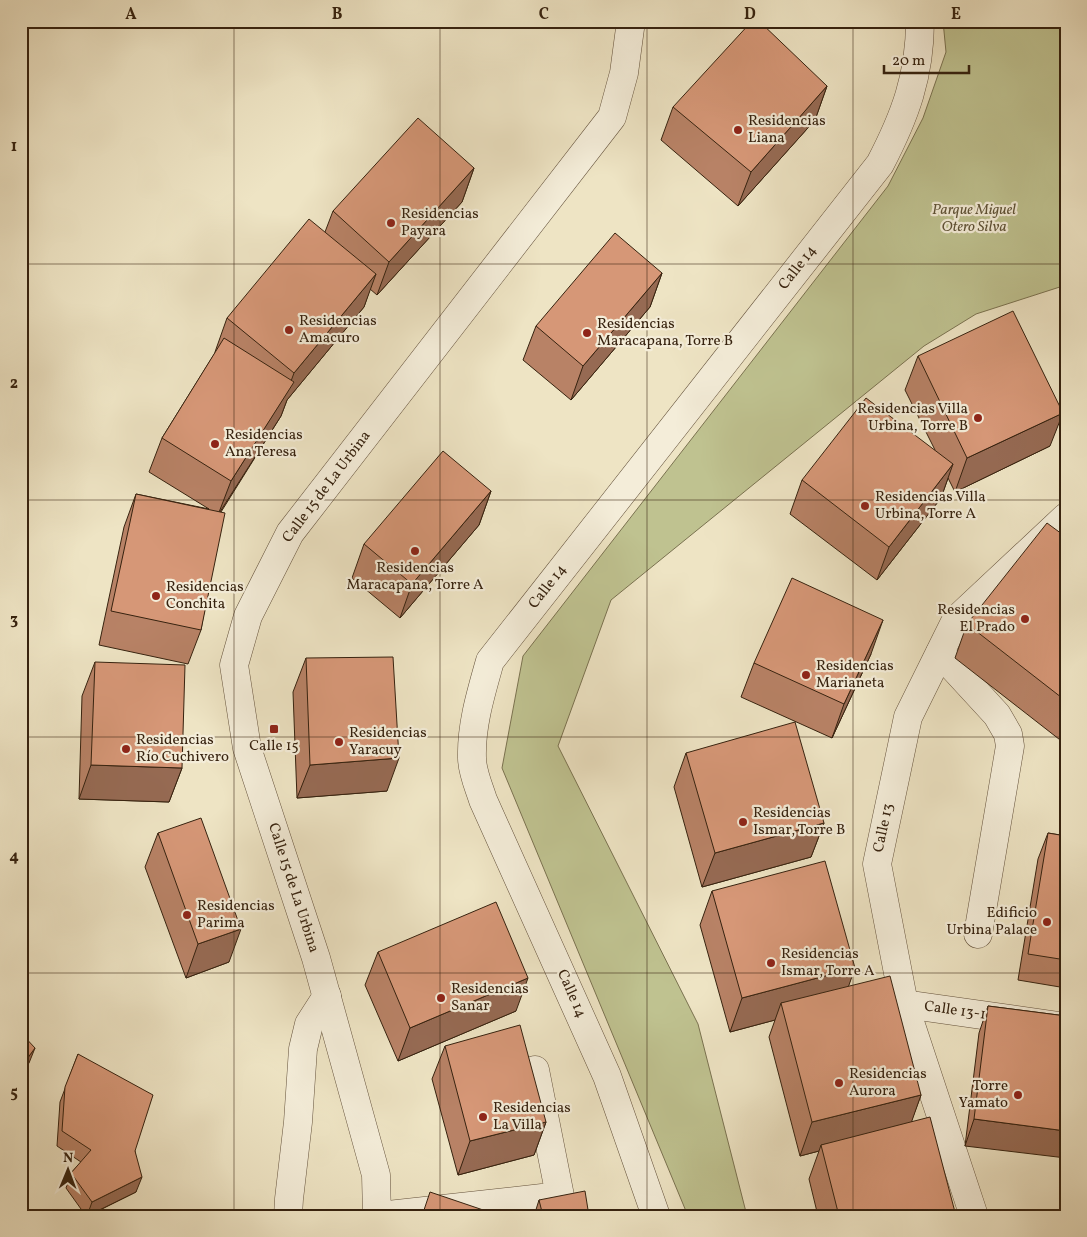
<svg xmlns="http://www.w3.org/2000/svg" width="1087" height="1237" font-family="Vollkorn,serif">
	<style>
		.green { fill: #bfc290; stroke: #7a7250 }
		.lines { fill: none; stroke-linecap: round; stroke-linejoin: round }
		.minor-casing { stroke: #64523c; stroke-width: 29 }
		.minor { stroke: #f4edd9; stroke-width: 28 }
		.wall { fill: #b88266; stroke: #36220f }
		.shaded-wall { fill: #966a53; stroke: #36220f }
		.building { fill: #d69777; stroke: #36220f }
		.grid { fill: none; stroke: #36220f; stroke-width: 1; stroke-opacity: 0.55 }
		.poi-dot { fill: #8f2418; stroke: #f4edd9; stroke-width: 2 }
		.labels { text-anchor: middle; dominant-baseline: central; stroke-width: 4.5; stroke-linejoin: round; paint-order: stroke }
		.poi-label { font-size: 15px; fill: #36220f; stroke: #f4edd9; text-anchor: start }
		.park-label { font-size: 15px; font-style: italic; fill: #5f5236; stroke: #f4edd9 }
		.street-label { font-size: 15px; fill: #36220f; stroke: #f4edd9 }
		.neatline { fill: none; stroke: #36220f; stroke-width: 2 }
		.grid-label { font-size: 16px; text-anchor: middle; font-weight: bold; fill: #36220f }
	</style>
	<rect width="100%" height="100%" fill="#eee4c4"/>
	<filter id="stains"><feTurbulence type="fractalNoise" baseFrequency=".004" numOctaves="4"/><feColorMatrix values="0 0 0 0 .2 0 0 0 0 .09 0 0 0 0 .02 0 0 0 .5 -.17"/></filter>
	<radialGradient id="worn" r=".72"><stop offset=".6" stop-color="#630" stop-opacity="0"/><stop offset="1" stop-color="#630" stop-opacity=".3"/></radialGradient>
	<polygon class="green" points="943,21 1066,21 1066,285 976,314 924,346 611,600 558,746 698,1024 747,1216 688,1216 502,768 523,656 888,186 923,118 946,52"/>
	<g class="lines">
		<defs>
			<g id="minor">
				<polyline points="940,653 997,715 1008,734 1010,746 978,934"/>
				<polyline points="904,1004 1066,1027"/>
				<polyline points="288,1216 289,1199 298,1122 303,1049 309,1024 327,996"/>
				<polyline points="377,1216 376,1175 316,958 247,748 234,665 248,616 290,533 612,117 624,73 631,21"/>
				<polyline points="379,1216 560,1196 535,1070"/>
				<path d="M656,1216L607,1076L483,800C479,787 472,772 472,758C471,725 481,693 490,661L880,164C905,116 920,76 920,21"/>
				<polyline points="974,1216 904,1004 877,864 908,717 956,620 1066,517"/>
			</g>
		</defs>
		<use href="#minor" class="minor-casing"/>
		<use href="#minor" class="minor"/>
	</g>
	<g class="wall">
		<polygon points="827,86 815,120 738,206 661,140 673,107"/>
		<polygon points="474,168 462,202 377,295 370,289 364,307 287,400 281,416 221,512 201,630 188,664 99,645 124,527 136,494 209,509 149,472 162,438 215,353 215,352 227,318 325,232 333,211"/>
		<polygon points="662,273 650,307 571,400 523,360 536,326"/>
		<polygon points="918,356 1050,446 955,492 948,478 941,498 877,580 790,514 802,480 935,450 905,390"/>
		<polygon points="491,491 479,525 400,618 352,578 364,544"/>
		<polygon points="1066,537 1066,741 1064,743 955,658 967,624"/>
		<polygon points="871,654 832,738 741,697 754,663"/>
		<polygon points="306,658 387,791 297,798 293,692"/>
		<polygon points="95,662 182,768 169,802 79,799 82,696"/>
		<polygon points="686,753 824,823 811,857 702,887 674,787"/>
		<polygon points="158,833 229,962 186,978 145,867"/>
		<polygon points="1048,833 1066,836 1066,988 1018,980 1038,859"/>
		<polygon points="712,891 855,968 848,986 921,1095 911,1122 956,1216 818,1216 809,1179 819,1151 800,1156 769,1037 775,1020 730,1032 700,925"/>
		<polygon points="378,952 516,1011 398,1061 365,985"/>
		<polygon points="988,1006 1066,1016 965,1146 979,1033"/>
		<polygon points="445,1046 546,1122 534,1155 458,1175 432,1079"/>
		<polygon points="78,1054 135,1151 136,1192 88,1216 86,1216 66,1188 71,1173 81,1162 57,1146 60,1102"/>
		<polygon points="539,1200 589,1216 534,1216"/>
	</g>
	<g class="shaded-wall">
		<polygon points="827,86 815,120 738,206 751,172"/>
		<polygon points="474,168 462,202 377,295 389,262"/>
		<polygon points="662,273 650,307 571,400 583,366"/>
		<polygon points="376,274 364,307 287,400 281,416 218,515 231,481 287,392 294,373"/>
		<polygon points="1063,413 1050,446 955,492 967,458"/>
		<polygon points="953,464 941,498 877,580 889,547"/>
		<polygon points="491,491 479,525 400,618 412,584"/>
		<polygon points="883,620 871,654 832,738 844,704"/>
		<polygon points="399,758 387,791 297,798 310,765"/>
		<polygon points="91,765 182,768 169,802 79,799"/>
		<polygon points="824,823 811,857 702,887 715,853"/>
		<polygon points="241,929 229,962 186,978 198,944"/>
		<polygon points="855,968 843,1002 781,1003 775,1020 730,1032 742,998"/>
		<polygon points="528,978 516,1011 398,1061 410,1028"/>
		<polygon points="35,1048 29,1063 21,1074 21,1067"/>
		<polygon points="921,1095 909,1129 821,1145 819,1151 800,1156 812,1122"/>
		<polygon points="974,1119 1066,1131 1066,1158 965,1146"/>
		<polygon points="546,1122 534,1155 458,1175 470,1141"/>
		<polygon points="142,1177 136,1192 87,1216 92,1202"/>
	</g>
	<g class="building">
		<polygon points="752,21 759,21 827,86 751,172 673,107"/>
		<polygon points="418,118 474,168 389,262 333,211"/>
		<polygon points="309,219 376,274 294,373 227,318"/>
		<polygon points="615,233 662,273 583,366 536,326"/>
		<polygon points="1013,311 1063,413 967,458 918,356"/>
		<polygon points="224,338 294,382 231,481 162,438"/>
		<polygon points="866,398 953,464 889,547 802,480"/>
		<polygon points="443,451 491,491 412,584 364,544"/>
		<polygon points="136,494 225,513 201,630 111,611"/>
		<polygon points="1047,523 1066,537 1066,701 967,624"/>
		<polygon points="792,578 883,620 844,704 754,663"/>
		<polygon points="393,657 399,758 310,765 306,658"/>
		<polygon points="95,662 185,665 182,768 91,765"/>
		<polygon points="795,722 824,823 715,853 686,753"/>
		<polygon points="201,818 241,929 198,944 158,833"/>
		<polygon points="1048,833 1066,836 1066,960 1028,954"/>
		<polygon points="825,861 855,968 742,998 712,891"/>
		<polygon points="496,902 528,978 410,1028 378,952"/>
		<polygon points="890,976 921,1095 812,1122 781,1003"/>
		<polygon points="988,1006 1066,1016 1066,1131 974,1119"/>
		<polygon points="520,1025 546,1122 470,1141 445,1046"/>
		<polygon points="21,1033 35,1048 21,1067"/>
		<polygon points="78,1054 153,1095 135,1151 142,1177 92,1202 71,1173 91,1150 62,1131 65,1087"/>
		<polygon points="930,1117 956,1216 839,1216 821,1145"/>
		<polygon points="585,1191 589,1216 543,1216 539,1200"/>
		<polygon points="430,1192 495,1214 494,1216 422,1216"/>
	</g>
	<path class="grid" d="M234,21V1216M440,21V1216M647,21V1216M853,21V1216M21,264H1066M21,500H1066M21,737H1066M21,973H1066"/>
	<g class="poi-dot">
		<circle cx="738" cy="130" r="5"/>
		<circle cx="391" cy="223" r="5"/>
		<circle cx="289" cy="330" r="5"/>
		<circle cx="587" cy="333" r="5"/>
		<circle cx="978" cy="418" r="5"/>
		<circle cx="215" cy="444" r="5"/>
		<circle cx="865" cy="506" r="5"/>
		<circle cx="415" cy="551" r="5"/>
		<circle cx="156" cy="596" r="5"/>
		<circle cx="1025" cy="619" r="5"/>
		<circle cx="806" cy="675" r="5"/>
		<rect x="269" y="724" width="10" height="10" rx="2.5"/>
		<circle cx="339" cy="742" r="5"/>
		<circle cx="126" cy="749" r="5"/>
		<circle cx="743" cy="822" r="5"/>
		<circle cx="187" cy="915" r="5"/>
		<circle cx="1047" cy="922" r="5"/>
		<circle cx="771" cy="963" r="5"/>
		<circle cx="441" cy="998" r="5"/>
		<circle cx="839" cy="1083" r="5"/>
		<circle cx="1018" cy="1095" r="5"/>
		<circle cx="483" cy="1117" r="5"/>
	</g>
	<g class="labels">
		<g class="poi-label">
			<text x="748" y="121">Residencias<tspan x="748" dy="17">Liana</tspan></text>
			<text x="401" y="214">Residencias<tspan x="401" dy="17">Payara</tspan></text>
			<text x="299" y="321">Residencias<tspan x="299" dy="17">Amacuro</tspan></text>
			<text x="597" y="324">Residencias<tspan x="597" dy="17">Maracapana, Torre B</tspan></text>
			<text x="968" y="409" text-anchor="end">Residencias Villa<tspan x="968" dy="17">Urbina, Torre B</tspan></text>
			<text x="225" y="435">Residencias<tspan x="225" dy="17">Ana Teresa</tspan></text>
			<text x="875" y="497">Residencias Villa<tspan x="875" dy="17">Urbina, Torre A</tspan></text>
			<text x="415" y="568" text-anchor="middle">Residencias<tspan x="415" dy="17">Maracapana, Torre A</tspan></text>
			<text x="166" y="587">Residencias<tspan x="166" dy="17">Conchita</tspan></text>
			<text x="1015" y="610" text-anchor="end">Residencias<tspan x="1015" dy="17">El Prado</tspan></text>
			<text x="816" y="666">Residencias<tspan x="816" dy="17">Marianeta</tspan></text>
			<text x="349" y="733">Residencias<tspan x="349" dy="17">Yaracuy</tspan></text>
			<text x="136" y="740">Residencias<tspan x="136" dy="17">Río Cuchivero</tspan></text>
			<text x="274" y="746" text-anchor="middle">Calle 15</text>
			<text x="753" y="813">Residencias<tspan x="753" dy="17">Ismar, Torre B</tspan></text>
			<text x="197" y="906">Residencias<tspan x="197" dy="17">Parima</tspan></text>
			<text x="1037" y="913" text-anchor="end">Edificio<tspan x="1037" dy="17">Urbina Palace</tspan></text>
			<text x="781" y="954">Residencias<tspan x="781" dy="17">Ismar, Torre A</tspan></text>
			<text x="451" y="989">Residencias<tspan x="451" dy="17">Sanar</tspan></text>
			<text x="849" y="1074">Residencias<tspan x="849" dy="17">Aurora</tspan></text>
			<text x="1008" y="1086" text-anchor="end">Torre<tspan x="1008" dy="17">Yamato</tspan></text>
			<text x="493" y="1108">Residencias<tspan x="493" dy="17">La Villa</tspan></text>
		</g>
		<g class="park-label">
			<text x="974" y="210">Parque Miguel<tspan x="974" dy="17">Otero Silva</tspan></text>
		</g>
		<g class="street-label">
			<text transform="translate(798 268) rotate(-52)">Calle 14</text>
			<text transform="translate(327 487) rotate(-53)">Calle 15 de La Urbina</text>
			<text transform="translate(548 587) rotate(-52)">Calle 14</text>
			<text transform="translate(884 828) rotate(-78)">Calle 13</text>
			<text transform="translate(293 888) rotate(72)">Calle 15 de La Urbina</text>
			<text transform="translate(571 994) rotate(66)">Calle 14</text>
			<text transform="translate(955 1011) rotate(8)">Calle 13-1</text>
		</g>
	</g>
	<rect width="1087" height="1237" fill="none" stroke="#eee4c4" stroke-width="55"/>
	<g transform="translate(68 1170) rotate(1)" stroke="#f4edd9" stroke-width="4" paint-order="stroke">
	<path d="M0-4L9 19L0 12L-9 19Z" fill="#36220f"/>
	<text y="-8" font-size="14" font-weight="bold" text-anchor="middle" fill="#36220f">N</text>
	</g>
	<path d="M884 65v8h85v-8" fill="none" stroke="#36220f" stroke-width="2.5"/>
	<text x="892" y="65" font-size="15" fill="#36220f" stroke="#f4edd9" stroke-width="4" paint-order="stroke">20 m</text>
	<rect x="28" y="28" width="1032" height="1182" class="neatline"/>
	<g class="grid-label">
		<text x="131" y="19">A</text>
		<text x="337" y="19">B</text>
		<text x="544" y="19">C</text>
		<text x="750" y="19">D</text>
		<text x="956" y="19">E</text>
		<text x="14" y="151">1</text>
		<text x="14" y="388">2</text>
		<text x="14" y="624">3</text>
		<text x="14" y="861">4</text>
		<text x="14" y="1097">5</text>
	</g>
	<rect width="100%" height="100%" filter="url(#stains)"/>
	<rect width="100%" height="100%" fill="url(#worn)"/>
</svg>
